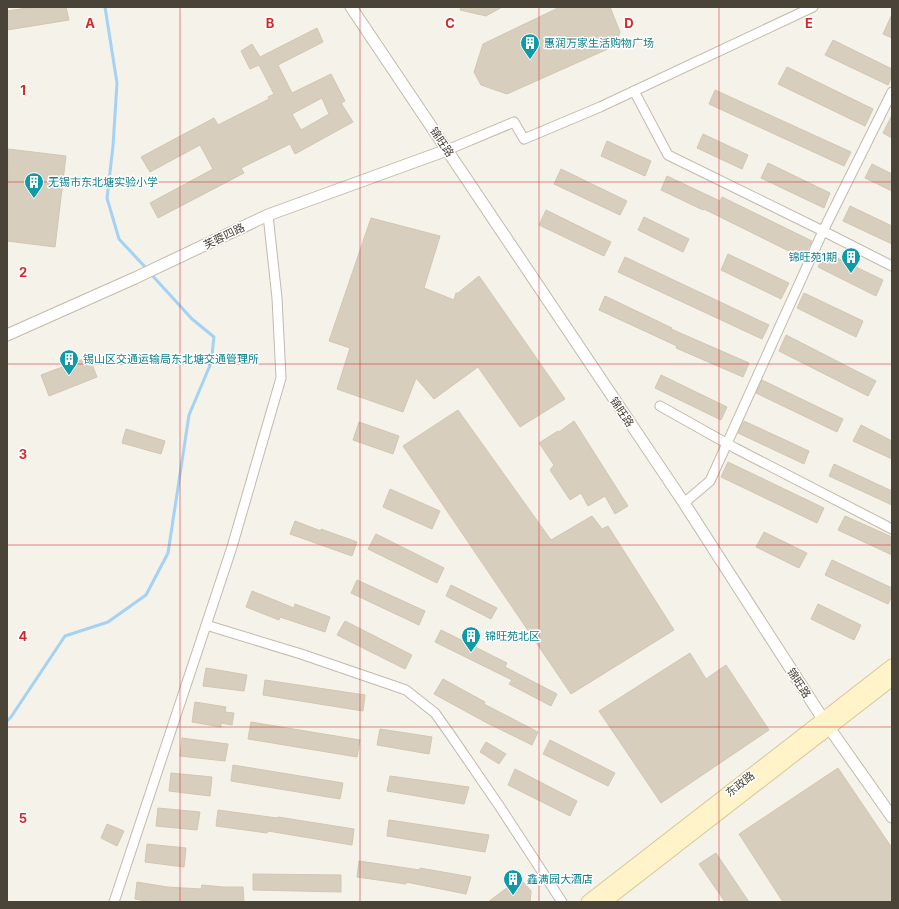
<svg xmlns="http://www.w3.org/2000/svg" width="899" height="909" font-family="Inter,'Noto Sans SC',sans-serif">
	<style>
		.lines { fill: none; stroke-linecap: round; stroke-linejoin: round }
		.stream { stroke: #a4d2f4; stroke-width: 3 }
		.building { fill: #d8cebe; stroke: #d3c6b1; fill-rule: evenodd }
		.minor-casing { stroke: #c2baab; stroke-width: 11 }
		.tertiary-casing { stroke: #c2baab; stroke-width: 13 }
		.secondary-casing { stroke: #d8c797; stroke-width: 15 }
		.minor { stroke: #fff; stroke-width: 9 }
		.tertiary { stroke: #fff; stroke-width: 11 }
		.secondary { stroke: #fff3ca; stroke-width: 13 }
		.grid { fill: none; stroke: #d62828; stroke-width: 1; stroke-opacity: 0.55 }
		.labels { text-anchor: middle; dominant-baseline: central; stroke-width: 3; stroke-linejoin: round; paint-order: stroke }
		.culture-label { font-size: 11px; fill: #0d838f; stroke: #fff; text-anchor: start }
		.street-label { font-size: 11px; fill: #4a4337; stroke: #fff }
		.grid-label { font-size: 13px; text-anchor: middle; font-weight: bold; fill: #d62828; stroke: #fff; stroke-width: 3; stroke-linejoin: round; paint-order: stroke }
	</style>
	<rect width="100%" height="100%" fill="#f5f2e9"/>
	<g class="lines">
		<g class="stream">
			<polyline points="105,7 117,83 113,146 107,198 119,239 147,269"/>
			<polyline points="7,721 11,717 65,636 108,622 146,595 168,553 189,415 211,363 214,337 192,319 150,273"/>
		</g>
	</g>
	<g class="building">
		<polygon points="34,7 66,7 69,20 7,30 7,11"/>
		<polygon points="461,7 502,7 486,16 460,10"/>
		<polygon points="560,7 610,7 620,32 615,47 610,48 507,94 481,85 474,72 483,44"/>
		<polygon points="892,14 892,38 883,34"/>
		<path d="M317,28L323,42L278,65L292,93L331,74L345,101L341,103L353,122L295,154L290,144L241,168L244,173L158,218L150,203L213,169L200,145L150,172L141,157L214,118L218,125L269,99L268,97L274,94L259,65L250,69L241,51L252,44L260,57ZM322,98L329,114L301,130L292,114Z"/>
		<polygon points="833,40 892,69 892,76 888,85 825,55"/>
		<polygon points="787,67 873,109 865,126 778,84"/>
		<polygon points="715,90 851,152 844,166 709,104"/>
		<polygon points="892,115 892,138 883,133"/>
		<polygon points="703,134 748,155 742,169 697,148"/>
		<polygon points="607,141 651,161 645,176 601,156"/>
		<polygon points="8,149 66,156 55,247 7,241"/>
		<polygon points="768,163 830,193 824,208 761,178"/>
		<polygon points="872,164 892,174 892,191 865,178"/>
		<polygon points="561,169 627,201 620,215 554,184"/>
		<polygon points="667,176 720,201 722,197 812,241 803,258 704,209 703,210 661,190"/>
		<polygon points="850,206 892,226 892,244 843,221"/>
		<polygon points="546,210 611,242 604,256 539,225"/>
		<polygon points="644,217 689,239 683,252 638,230"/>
		<polygon points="371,218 440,236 424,288 454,300 456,293 458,293 479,276 565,399 520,427 478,367 434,399 416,378 403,412 337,389 350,348 329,341"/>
		<polygon points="825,252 883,280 876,296 818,267"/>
		<polygon points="728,254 789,283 781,299 721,270"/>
		<polygon points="625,257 769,325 762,339 618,272"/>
		<polygon points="804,293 863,321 856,337 797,308"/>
		<polygon points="605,296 672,328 671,329 749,363 743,377 676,348 677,346 599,310"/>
		<polygon points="786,335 876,381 868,396 779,351"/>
		<polygon points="89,357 97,377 49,396 41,375"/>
		<polygon points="661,375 727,407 721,420 655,388"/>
		<polygon points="762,380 843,419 837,432 756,393"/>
		<polygon points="458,410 551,540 592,516 602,529 608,526 674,630 571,694 403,446"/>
		<polygon points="574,421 628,506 615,514 605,496 588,506 581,493 570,500 550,470 554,465 539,443 558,431 559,432"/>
		<polygon points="744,421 809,451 804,464 738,433"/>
		<polygon points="359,422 399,436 393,454 353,440"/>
		<polygon points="861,425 892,441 892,459 853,441"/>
		<polygon points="126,429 165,441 161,454 122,443"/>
		<polygon points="728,462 824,508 817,523 721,477"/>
		<polygon points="834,464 892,491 892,505 829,476"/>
		<polygon points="390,489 440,511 432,529 383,507"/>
		<polygon points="845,516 892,537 892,555 838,530"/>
		<polygon points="295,521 321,531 321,529 357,542 352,556 290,534"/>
		<polygon points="764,532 807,553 799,568 756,547"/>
		<polygon points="376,534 444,568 437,583 368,549"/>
		<polygon points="832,560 892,588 892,596 888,604 825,575"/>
		<polygon points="357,580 425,611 419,625 351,593"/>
		<polygon points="451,585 497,608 491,619 446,596"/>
		<polygon points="252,591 294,608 295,604 330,617 325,632 280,617 279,620 246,607"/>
		<polygon points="818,604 861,625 854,640 811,619"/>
		<polygon points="345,621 412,655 405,669 337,635"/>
		<polygon points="441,630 507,663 505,667 557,694 551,706 509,684 512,680 435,642"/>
		<polygon points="690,653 706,679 726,665 769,730 661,803 599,711"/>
		<polygon points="206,668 247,675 244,691 203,686"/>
		<polygon points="443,679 485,702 484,704 538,732 532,745 487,723 434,694"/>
		<polygon points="265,680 365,695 363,711 263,695"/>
		<polygon points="195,702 226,707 225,712 234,713 232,725 221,723 221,727 192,722"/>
		<polygon points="251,722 360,740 357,757 248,739"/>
		<polygon points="380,729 432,737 429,754 377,745"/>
		<polygon points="182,738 228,744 225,761 180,756"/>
		<polygon points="550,740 615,773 608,786 543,754"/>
		<polygon points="486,742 506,754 499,764 480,752"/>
		<polygon points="233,765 343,783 340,799 231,781"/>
		<polygon points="838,768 892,848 892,902 783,902 739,834"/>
		<polygon points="515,769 577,801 570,816 508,785"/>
		<polygon points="171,773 212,777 210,796 169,791"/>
		<polygon points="390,776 469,787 464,804 387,791"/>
		<polygon points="158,808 200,812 197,830 156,826"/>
		<polygon points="218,810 277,818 278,817 354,829 352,845 268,831 267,833 216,826"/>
		<polygon points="389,820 489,835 485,852 387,836"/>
		<polygon points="107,824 124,831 117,846 101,838"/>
		<polygon points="147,844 186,848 184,867 145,862"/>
		<polygon points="716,853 749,902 725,902 699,864"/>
		<polygon points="359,861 420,870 420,868 471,877 466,894 406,882 406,884 357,877"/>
		<polygon points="253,874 341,875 341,892 253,890"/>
		<polygon points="516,881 523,882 531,891 530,902 488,902"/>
		<polygon points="137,882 167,887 201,889 202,885 223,887 243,887 244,902 152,902 135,899"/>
	</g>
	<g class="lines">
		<defs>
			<g id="minor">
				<polyline points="634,91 668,155 823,231 892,266"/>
				<polyline points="447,150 514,122 524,139 600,107 813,7"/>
				<polyline points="660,406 735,448 892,529"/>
				<polyline points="684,503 710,481 823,231 892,92"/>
				<polyline points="206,625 301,654 406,690 435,713 452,737 500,807 562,902"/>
				<polyline points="114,902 232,547 281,378 277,298 268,215"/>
			</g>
			<g id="tertiary">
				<polyline points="351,7 684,503 823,719 892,817"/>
				<polyline points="7,335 135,278 268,215 447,150"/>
			</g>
			<g id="secondary">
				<polyline points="588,902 892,666"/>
				<polyline points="604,902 892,679"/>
			</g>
		</defs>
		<use href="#minor" class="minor-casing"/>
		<use href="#tertiary" class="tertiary-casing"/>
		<use href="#secondary" class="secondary-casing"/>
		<use href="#minor" class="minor"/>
		<use href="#tertiary" class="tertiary"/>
		<use href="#secondary" class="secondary"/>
	</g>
	<path class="grid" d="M180,7V902M360,7V902M539,7V902M719,7V902M7,182H892M7,364H892M7,545H892M7,727H892"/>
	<defs>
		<symbol id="building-pin" viewBox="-11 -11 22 30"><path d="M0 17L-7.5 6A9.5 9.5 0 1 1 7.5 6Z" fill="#0f9aa8" stroke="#fff"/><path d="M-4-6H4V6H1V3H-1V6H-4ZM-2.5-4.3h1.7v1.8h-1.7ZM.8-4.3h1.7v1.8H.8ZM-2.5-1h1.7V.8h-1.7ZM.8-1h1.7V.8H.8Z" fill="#fff"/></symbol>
	</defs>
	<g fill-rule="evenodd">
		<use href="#building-pin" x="519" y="32" width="22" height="30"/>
		<use href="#building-pin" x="23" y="171" width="22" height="30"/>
		<use href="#building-pin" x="840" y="246" width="22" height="30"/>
		<use href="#building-pin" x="58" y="348" width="22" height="30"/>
		<use href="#building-pin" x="460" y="625" width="22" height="30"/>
		<use href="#building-pin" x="502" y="868" width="22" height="30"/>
	</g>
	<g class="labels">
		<g class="culture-label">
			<text x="544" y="43">惠润万家生活购物广场</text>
			<text x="48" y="182">无锡市东北塘实验小学</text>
			<text x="837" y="257" text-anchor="end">锦旺苑1期</text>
			<text x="83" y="359">锡山区交通运输局东北塘交通管理所</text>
			<text x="485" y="636">锦旺苑北区</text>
			<text x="527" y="879">鑫满园大酒店</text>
		</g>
		<g class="street-label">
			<text transform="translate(442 142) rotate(56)">锦旺路</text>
			<text transform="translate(224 236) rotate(-26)">芙蓉四路</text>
			<text transform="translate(622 412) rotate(56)">锦旺路</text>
			<text transform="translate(799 683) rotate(57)">锦旺路</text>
			<text transform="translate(740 784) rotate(-38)">东政路</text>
		</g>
	</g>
	<g class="grid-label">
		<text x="90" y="28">A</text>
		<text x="270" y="28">B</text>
		<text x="450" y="28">C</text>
		<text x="629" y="28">D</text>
		<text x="809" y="28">E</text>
		<text x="23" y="95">1</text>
		<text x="23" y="277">2</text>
		<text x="23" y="459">3</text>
		<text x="23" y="641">4</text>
		<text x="23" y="823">5</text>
	</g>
	<rect width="899" height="909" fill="none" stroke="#4a4337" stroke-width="16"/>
</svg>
